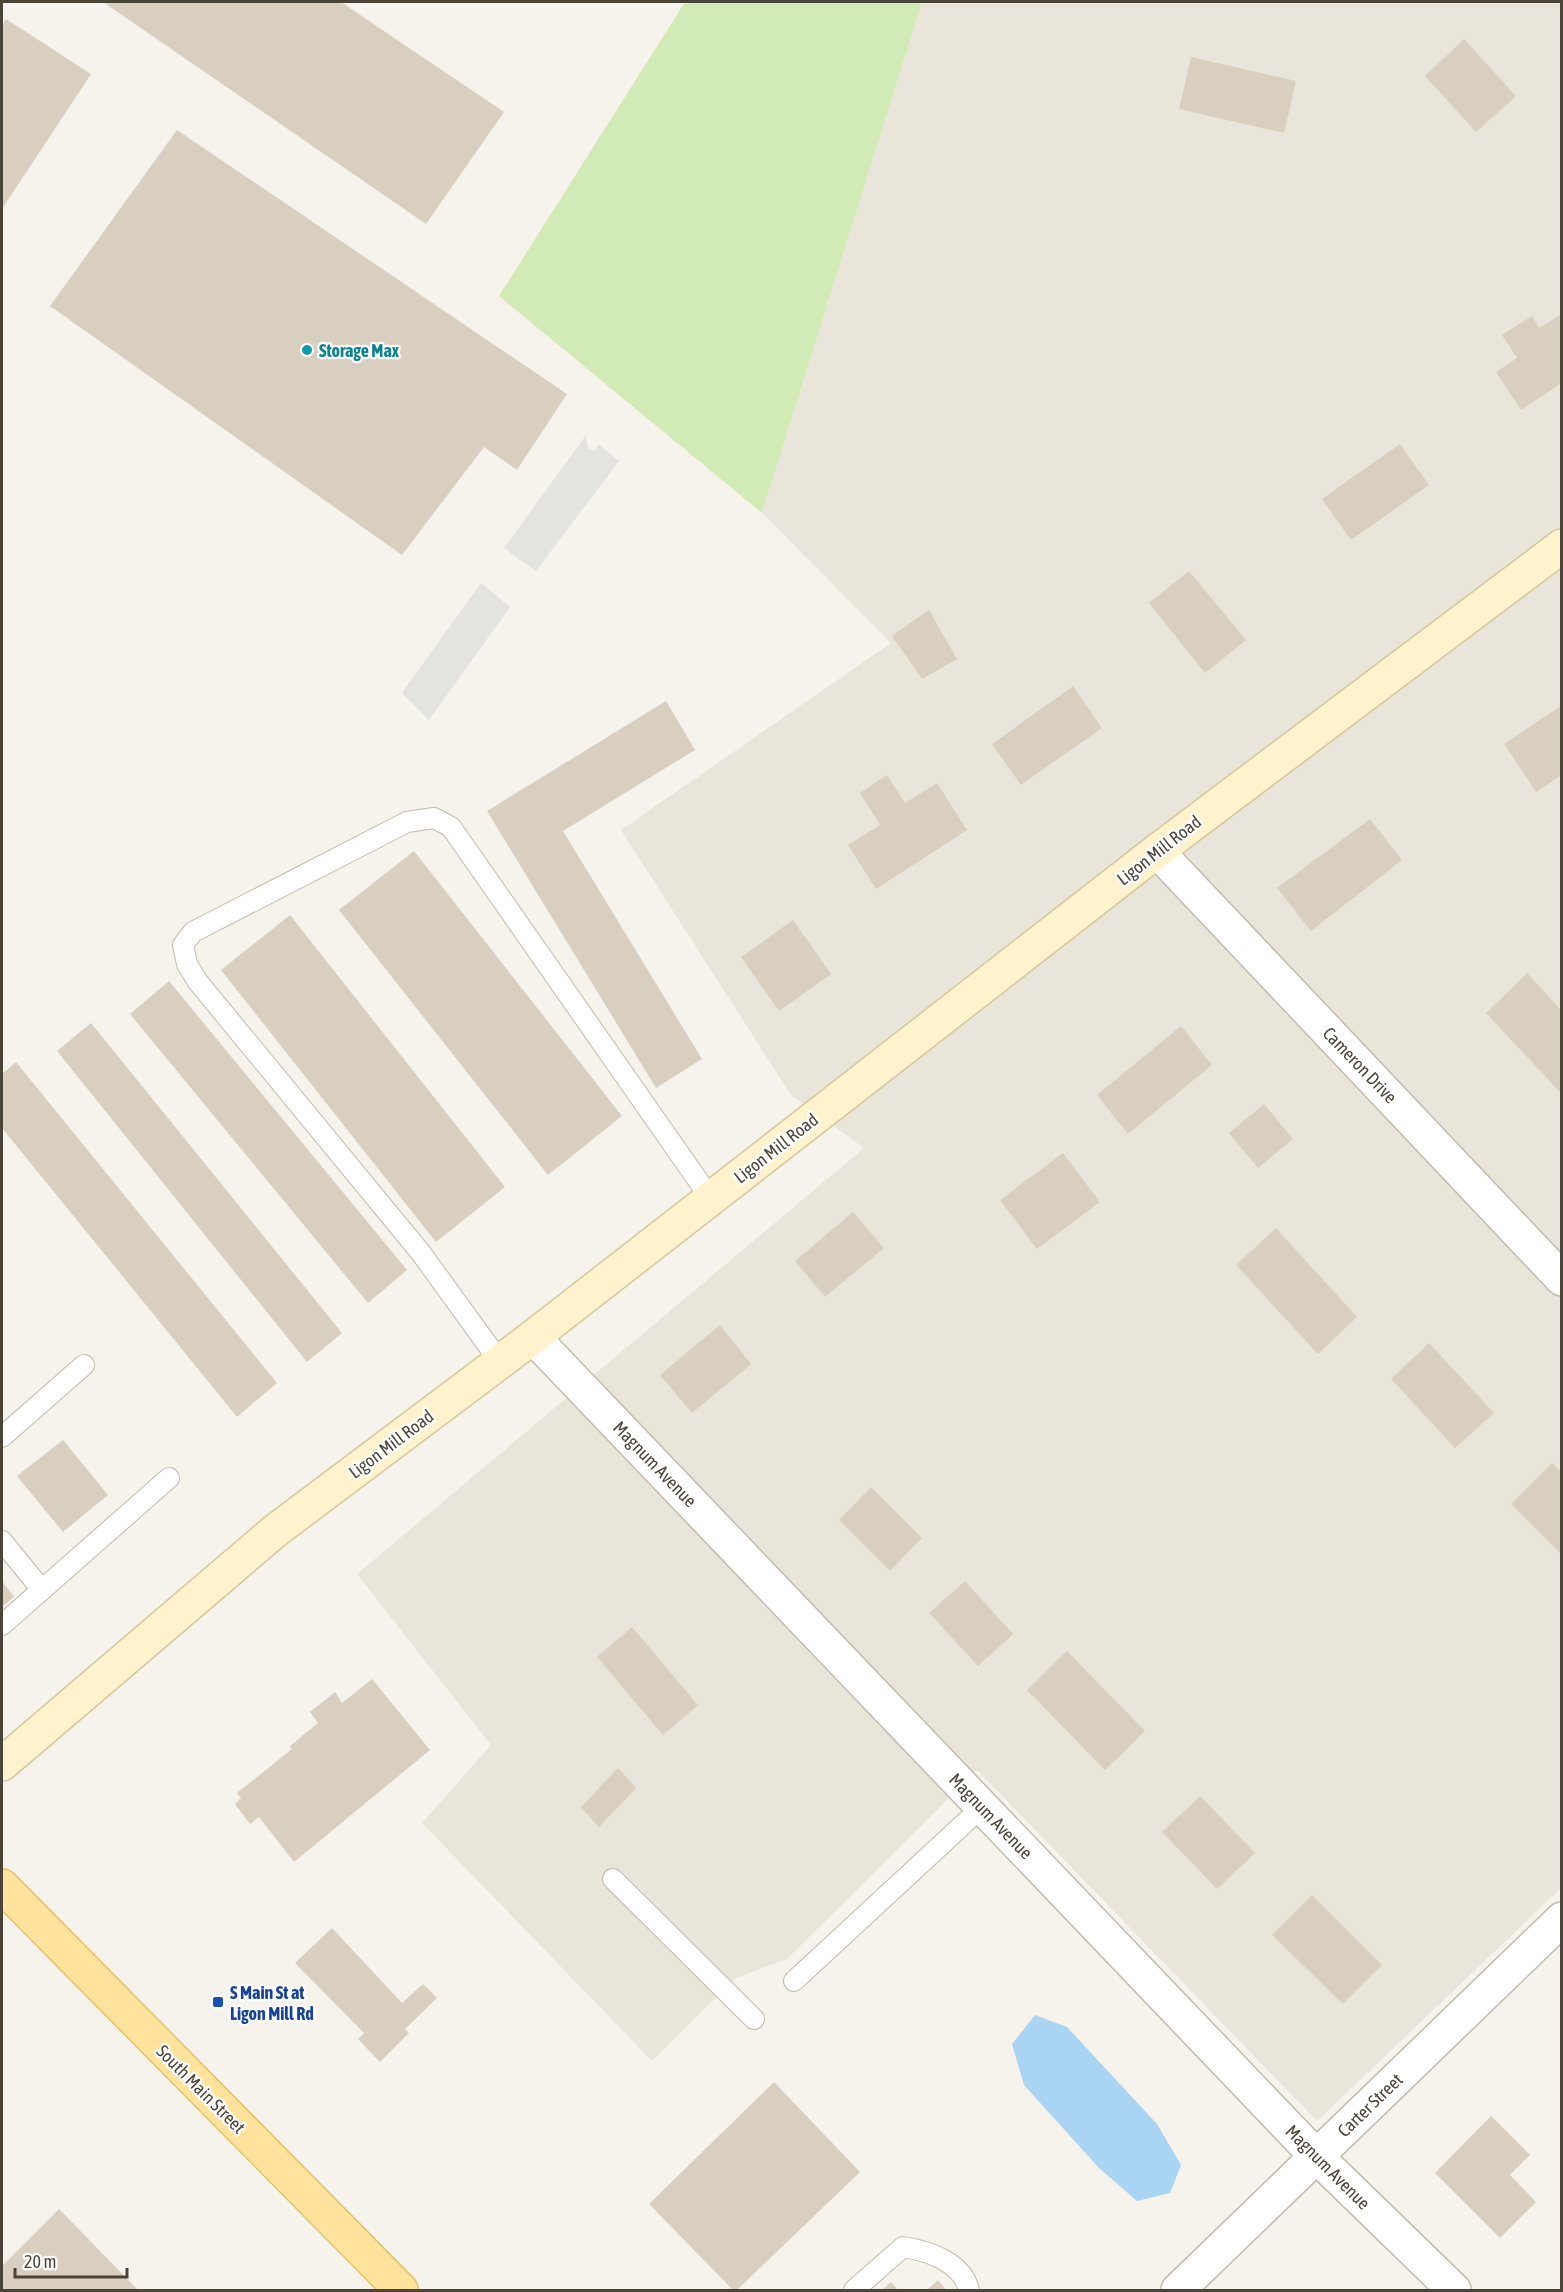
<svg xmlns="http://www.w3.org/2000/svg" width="1563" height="2292" font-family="'Asap Condensed',sans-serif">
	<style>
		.residential { fill: #eae5da }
		.green { fill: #d2eab5 }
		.parking { fill: #e5e3e0 }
		.water { fill: #a9d4f2 }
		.building { fill: #d8cfc1 }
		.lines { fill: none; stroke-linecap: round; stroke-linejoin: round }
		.lane-casing { stroke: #c2bbae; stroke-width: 22 }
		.street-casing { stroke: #c2bbae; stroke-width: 36 }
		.secondary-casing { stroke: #d6c79b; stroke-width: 36 }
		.primary-casing { stroke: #e6c16a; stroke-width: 36 }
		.lane { stroke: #fff; stroke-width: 20 }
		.street { stroke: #fff; stroke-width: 33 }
		.secondary { stroke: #fff3cd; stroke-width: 33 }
		.primary { stroke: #ffe39c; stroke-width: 33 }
		.culture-dot { fill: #0f9aa8; stroke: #fff; stroke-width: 2 }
		.transit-dot { fill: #1a4fb4; stroke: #fff; stroke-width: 2 }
		.labels { text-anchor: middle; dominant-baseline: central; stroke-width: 4.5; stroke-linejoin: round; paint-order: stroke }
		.culture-label { font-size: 18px; font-weight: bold; fill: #0d838f; stroke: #fff; text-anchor: start }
		.street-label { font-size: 18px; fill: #4b4439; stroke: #fff }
		.transit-label { font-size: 18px; font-weight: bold; fill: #164399; stroke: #fff; text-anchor: start }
	</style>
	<rect width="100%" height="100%" fill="#f6f3ec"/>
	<polygon class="residential" points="922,2 1561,2 1561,1888 1317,2121 977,1770 787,1959 736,1978 652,2061 422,1823 491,1745 357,1574 864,1148 791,1095 621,830 891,643 762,513"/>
	<polygon class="green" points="685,2 922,2 762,513 499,296"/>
	<g class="parking">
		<polygon points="589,431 586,438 588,449 595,451 598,444 619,461 536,571 504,548"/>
		<polygon points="481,583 510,607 429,720 402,693"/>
	</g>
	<polygon class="water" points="1035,2015 1067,2027 1157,2124 1181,2165 1170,2193 1137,2201 1099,2168 1024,2085 1012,2044"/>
	<g class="building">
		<polygon points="103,2 341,2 504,112 426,224"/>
		<polygon points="6,19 91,74 2,209 2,26"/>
		<polygon points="1464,39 1516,96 1476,132 1425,76"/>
		<polygon points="1191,57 1296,81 1284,133 1179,109"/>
		<polygon points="177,130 567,394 517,470 484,447 402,555 50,306"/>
		<polygon points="1562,314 1562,383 1521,410 1496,372 1517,358 1502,335 1532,316 1539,328"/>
		<polygon points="1400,444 1429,485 1351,540 1322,499"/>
		<polygon points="1189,571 1246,640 1205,673 1149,603"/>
		<polygon points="929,610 957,659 922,679 892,636"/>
		<polygon points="1073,686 1102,728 1021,785 992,744"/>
		<polygon points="666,701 695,750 563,831 702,1059 656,1088 487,811"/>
		<polygon points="1562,705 1562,775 1536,792 1504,744"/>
		<polygon points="887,775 905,803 937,783 967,830 876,889 848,845 880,825 860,793"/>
		<polygon points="1370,819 1402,860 1311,931 1277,888"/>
		<polygon points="414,851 622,1116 548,1175 339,910"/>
		<polygon points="290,915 505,1187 436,1242 221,970"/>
		<polygon points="793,920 831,974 779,1011 741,957"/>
		<polygon points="1527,973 1562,1011 1560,1092 1486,1013"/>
		<polygon points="169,981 407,1270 368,1303 130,1014"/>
		<polygon points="91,1023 342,1333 307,1362 57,1051"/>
		<polygon points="1181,1026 1212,1065 1128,1134 1097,1095"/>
		<polygon points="16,1062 277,1383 237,1417 2,1128 2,1074"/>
		<polygon points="1264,1104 1293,1139 1258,1168 1229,1133"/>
		<polygon points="1063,1153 1100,1202 1037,1249 1000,1200"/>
		<polygon points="853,1212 884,1248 825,1297 795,1261"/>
		<polygon points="1276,1228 1357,1317 1318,1354 1236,1265"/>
		<polygon points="720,1325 751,1364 692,1413 660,1375"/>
		<polygon points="1429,1343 1494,1413 1455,1448 1391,1379"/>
		<polygon points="63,1440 108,1495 63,1532 17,1476"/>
		<polygon points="1552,1463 1562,1472 1562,1555 1511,1504"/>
		<polygon points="871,1487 922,1538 890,1571 839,1520"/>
		<polygon points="2,1581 14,1597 2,1607"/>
		<polygon points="965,1581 1013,1634 978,1666 929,1613"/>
		<polygon points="632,1627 698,1705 663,1735 597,1657"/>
		<polygon points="1067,1651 1145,1731 1105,1770 1027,1690"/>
		<polygon points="372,1679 430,1750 294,1862 259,1817 250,1824 235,1804 241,1798 237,1793 292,1749 290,1746 318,1723 310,1712 335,1692 342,1703"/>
		<polygon points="618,1768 636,1788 599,1827 581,1807"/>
		<polygon points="1200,1796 1255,1853 1217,1889 1162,1832"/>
		<polygon points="1312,1895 1382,1965 1343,2004 1272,1935"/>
		<polygon points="332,1928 402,2003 423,1984 437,1998 405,2029 409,2033 380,2062 358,2039 364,2033 295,1963"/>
		<polygon points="774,2082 860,2172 737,2290 733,2290 649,2204"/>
		<polygon points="1491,2116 1530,2155 1510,2175 1536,2202 1500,2238 1435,2173"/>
		<polygon points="59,2209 138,2290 2,2290 2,2266"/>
		<polygon points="938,2280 946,2290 927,2290"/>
		<polygon points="891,2282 898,2290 882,2290"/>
	</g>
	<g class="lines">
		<defs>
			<g id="lane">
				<polyline points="500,1362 421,1253 198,982 187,964 183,945 193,932 407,822 434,818 451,827 711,1199"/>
				<polyline points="2,1437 84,1365"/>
				<polyline points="2,1541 42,1590"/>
				<polyline points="2,1625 169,1478"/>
				<polyline points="613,1879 754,2019"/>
				<polyline points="794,1981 982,1807"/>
				<path d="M854,2290L903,2247C929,2251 962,2262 969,2290"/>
			</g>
			<g id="street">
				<polyline points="1157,851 1562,1279"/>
				<polyline points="533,1337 1317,2157 1454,2290"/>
				<polyline points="1178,2290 1562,1919"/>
			</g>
			<polyline id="secondary" points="2,1764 275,1531 533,1337 1157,851 1562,546"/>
			<polyline id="primary" points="2,1886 401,2290"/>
		</defs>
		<use href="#lane" class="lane-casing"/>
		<use href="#street" class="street-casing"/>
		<use href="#secondary" class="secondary-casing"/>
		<use href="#primary" class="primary-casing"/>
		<use href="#lane" class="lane"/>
		<use href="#street" class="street"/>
		<use href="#secondary" class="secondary"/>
		<use href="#primary" class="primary"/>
	</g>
	<circle class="culture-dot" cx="307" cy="350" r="6"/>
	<rect class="transit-dot" x="212" y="1996" width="12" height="12" rx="3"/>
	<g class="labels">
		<g class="culture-label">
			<text x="319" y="350">Storage Max</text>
		</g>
		<g class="street-label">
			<text transform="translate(1159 850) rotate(-38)">Ligon Mill Road</text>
			<text transform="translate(1360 1065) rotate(46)">Cameron Drive</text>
			<text transform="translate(776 1148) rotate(-38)">Ligon Mill Road</text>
			<text transform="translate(391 1444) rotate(-37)">Ligon Mill Road</text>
			<text transform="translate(655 1464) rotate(46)">Magnum Avenue</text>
			<text transform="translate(991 1816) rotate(46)">Magnum Avenue</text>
			<text transform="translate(201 2089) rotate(45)">South Main Street</text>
			<text transform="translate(1370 2105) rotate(-44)">Carter Street</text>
			<text transform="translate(1328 2167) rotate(45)">Magnum Avenue</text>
		</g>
		<g class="transit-label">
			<text x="230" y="1992">S Main St at<tspan x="230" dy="21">Ligon Mill Rd</tspan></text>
		</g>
	</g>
	<rect width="1563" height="2292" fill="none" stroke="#4b4439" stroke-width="6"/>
	<path d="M15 2268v9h112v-9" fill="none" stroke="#4b4439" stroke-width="3"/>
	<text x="24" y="2268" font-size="18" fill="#4b4439" stroke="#ffffff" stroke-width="4.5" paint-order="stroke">20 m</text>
</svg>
